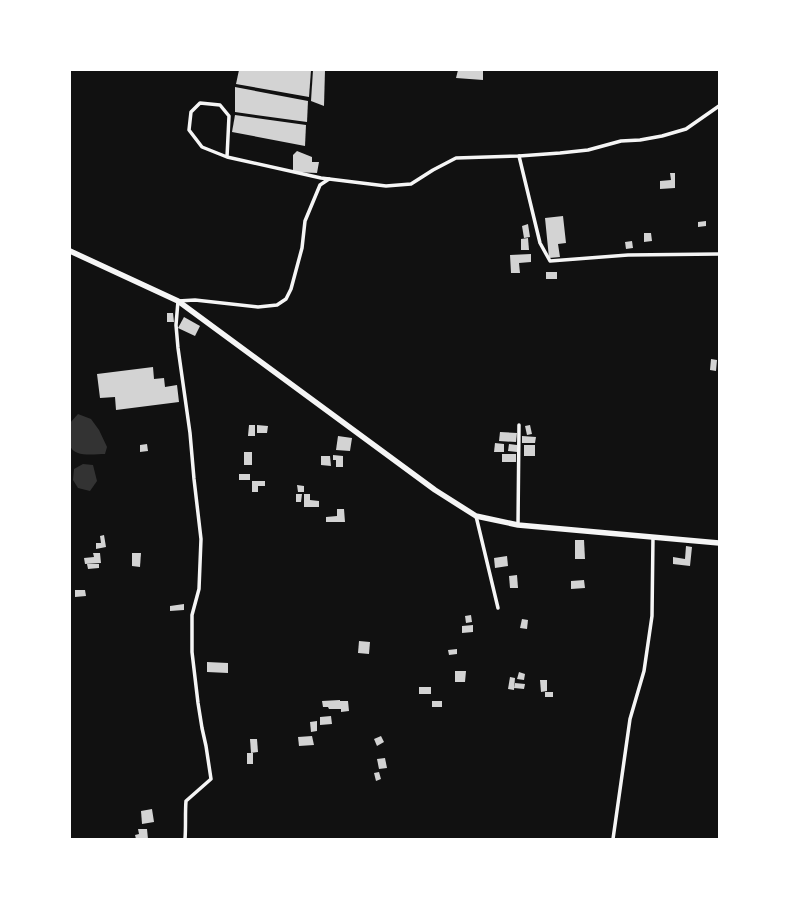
<svg xmlns="http://www.w3.org/2000/svg" width="789" height="909" font-family="'Work Sans',sans-serif">
	<style>
		.water { fill: #333 }
		.building { fill: #d3d3d3 }
		.lines { fill: none; stroke-linecap: round; stroke-linejoin: round }
		.minor { stroke: #f5f5f5; stroke-width: 3.5 }
		.secondary { stroke: #f5f5f5; stroke-width: 5.5 }
	</style>
	<rect width="100%" height="100%" fill="#111"/>
	<g class="water">
		<path d="M78,414L91,419L99,430L107,447L105,454C95,454 73,458 70,445C69,438 70,430 70,423Z"/>
		<polygon points="83,464 93,465 97,481 90,491 78,488 73,480 74,469"/>
	</g>
	<g class="building">
		<polygon points="239,70 311,70 309,97 236,84"/>
		<polygon points="313,70 325,70 324,106 311,101"/>
		<polygon points="458,70 483,71 483,80 456,78"/>
		<polygon points="235,87 308,101 307,122 235,112"/>
		<polygon points="235,115 306,125 305,146 232,132"/>
		<polygon points="297,151 312,157 312,162 319,162 317,173 293,172 293,155"/>
		<polygon points="670,173 675,173 675,188 660,189 660,181 671,180"/>
		<polygon points="563,216 566,243 558,244 560,257 549,258 545,218"/>
		<polygon points="706,221 706,226 698,227 698,222"/>
		<polygon points="528,224 530,237 524,238 522,226"/>
		<polygon points="644,233 651,233 652,241 644,242"/>
		<polygon points="528,238 529,250 521,250 521,239"/>
		<polygon points="632,241 633,248 626,249 625,242"/>
		<polygon points="531,254 531,262 519,263 520,273 511,273 510,255"/>
		<rect x="546" y="272" width="11" height="7"/>
		<polygon points="167,313 173,313 174,322 167,322"/>
		<polygon points="184,317 200,326 195,336 178,328"/>
		<polygon points="711,359 717,360 716,371 710,370"/>
		<polygon points="153,367 154,379 164,378 165,387 177,385 179,402 116,410 115,397 100,398 97,374"/>
		<polygon points="249,425 255,425 255,436 248,436"/>
		<polygon points="257,425 268,426 267,433 257,433"/>
		<polygon points="530,425 532,434 527,435 525,426"/>
		<polygon points="500,432 517,433 516,442 499,441"/>
		<polygon points="338,436 352,438 350,451 336,450"/>
		<polygon points="522,436 536,437 535,443 522,443"/>
		<polygon points="495,443 504,444 504,452 494,452"/>
		<polygon points="147,444 148,451 140,452 140,445"/>
		<polygon points="509,444 517,445 517,452 508,451"/>
		<rect x="524" y="445" width="11" height="11"/>
		<rect x="244" y="452" width="8" height="13"/>
		<rect x="502" y="454" width="14" height="8"/>
		<polygon points="333,455 343,456 343,467 336,467 336,460 333,460"/>
		<polygon points="321,456 330,456 331,466 321,465"/>
		<rect x="239" y="474" width="11" height="6"/>
		<polygon points="252,481 265,481 265,486 258,486 258,492 252,492"/>
		<polygon points="297,485 304,486 304,492 298,492"/>
		<polygon points="296,494 302,494 301,502 296,502"/>
		<polygon points="304,494 310,494 310,500 319,501 319,507 304,507"/>
		<polygon points="337,509 344,509 345,522 326,522 326,517 337,516"/>
		<polygon points="104,535 106,547 96,549 96,543 101,543 100,536"/>
		<polygon points="575,540 584,540 585,559 575,559"/>
		<polygon points="686,546 692,547 690,566 673,564 673,557 685,559"/>
		<polygon points="93,553 100,553 101,563 85,564 84,558 94,557"/>
		<polygon points="132,553 141,553 140,567 132,566"/>
		<polygon points="507,556 508,566 495,568 494,558"/>
		<polygon points="87,564 99,564 99,568 88,569"/>
		<polygon points="517,575 518,588 510,588 509,576"/>
		<polygon points="584,580 585,588 571,589 571,581"/>
		<polygon points="75,590 85,590 86,596 75,597"/>
		<polygon points="184,604 184,610 170,611 170,606"/>
		<polygon points="471,615 472,622 466,623 465,616"/>
		<polygon points="522,619 528,620 527,629 520,628"/>
		<polygon points="473,625 473,632 462,633 462,626"/>
		<polygon points="359,641 370,642 369,654 358,653"/>
		<polygon points="457,649 457,654 449,655 448,650"/>
		<polygon points="207,662 228,663 228,673 207,672"/>
		<polygon points="455,671 466,671 465,682 455,682"/>
		<polygon points="519,672 525,674 524,680 517,679"/>
		<polygon points="510,677 515,678 514,690 508,689"/>
		<polygon points="540,680 547,680 547,691 541,692"/>
		<polygon points="515,683 525,684 524,689 514,688"/>
		<rect x="419" y="687" width="12" height="7"/>
		<rect x="545" y="692" width="8" height="5"/>
		<polygon points="340,700 340,701 348,701 349,711 341,712 341,709 329,709 328,707 323,707 322,701"/>
		<rect x="432" y="701" width="10" height="6"/>
		<polygon points="331,716 332,724 320,725 320,717"/>
		<polygon points="317,721 317,731 311,732 310,722"/>
		<polygon points="312,736 314,745 299,746 298,737"/>
		<polygon points="381,736 384,742 377,746 374,739"/>
		<polygon points="250,739 257,739 258,752 251,753"/>
		<rect x="247" y="753" width="6" height="11"/>
		<polygon points="385,758 387,768 379,769 377,759"/>
		<polygon points="379,772 381,779 376,781 374,773"/>
		<polygon points="152,809 154,822 142,824 141,811"/>
		<polygon points="138,829 147,829 148,839 136,839 135,835 139,834"/>
	</g>
	<g class="lines">
		<g class="minor">
			<polyline points="519,156 540,243 550,261 628,255 719,254"/>
			<polyline points="227,157 229,116 220,105 200,103 191,112 189,130 202,147 227,157 321,178 386,186 411,184 433,170 456,158 519,156 560,153 588,150 621,141 640,140 662,136 686,129 719,106"/>
			<polyline points="476,516 498,608"/>
			<polyline points="518,525 519,425"/>
			<path d="M185,839C186,826 185,813 186,801L211,779L206,746L202,728L198,703L192,652V615L199,589L201,539L194,479L190,433L178,348L176,325L178,301L195,300L258,307L277,305L286,299L291,289L302,248L305,221L320,185L329,179"/>
			<polyline points="613,839 630,719 644,671 652,616 653,537"/>
		</g>
		<polyline class="secondary" points="70,251 178,301 435,490 476,516 518,525 719,543"/>
	</g>
	<rect width="789" height="909" fill="none" stroke="#ffffff" stroke-width="142"/>
</svg>
